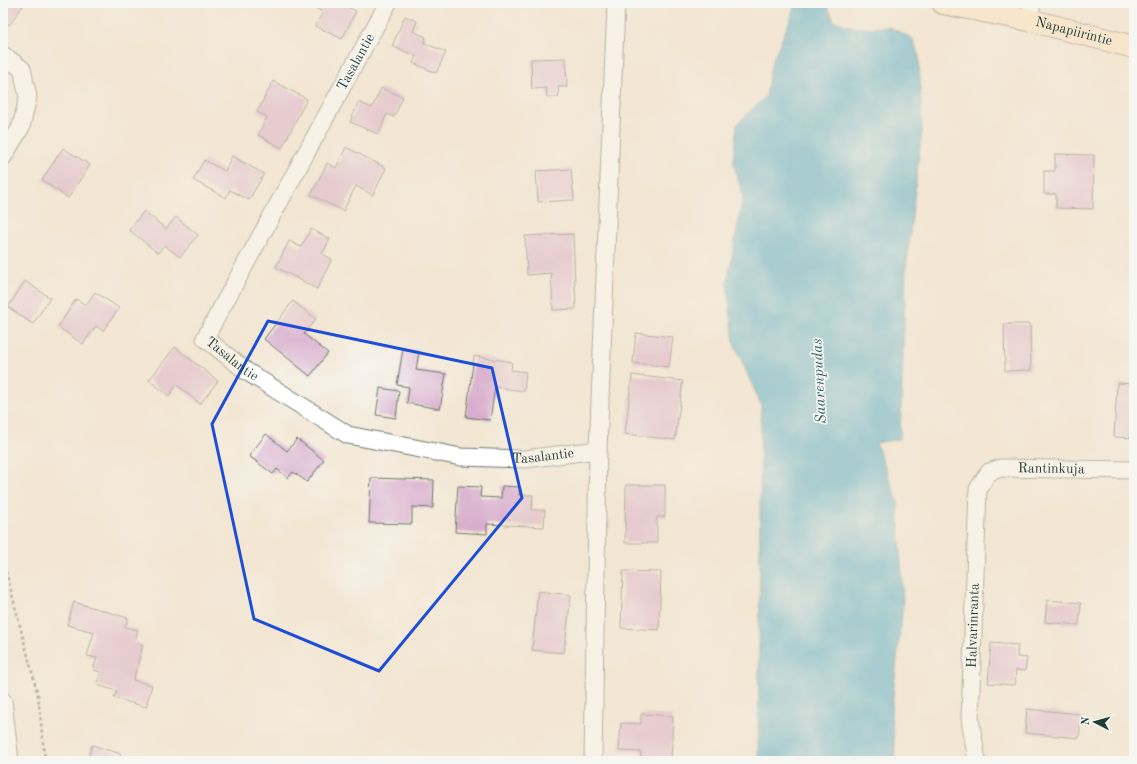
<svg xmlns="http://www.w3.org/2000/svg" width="1137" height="764" font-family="'Old Standard TT',serif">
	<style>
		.water { fill: #50aece; stroke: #387681 }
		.building { fill: #d9adcd }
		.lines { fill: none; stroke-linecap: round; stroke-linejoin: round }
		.street-casing { stroke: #69786b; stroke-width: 19 }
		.secondary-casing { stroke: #69786b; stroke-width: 24 }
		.path { stroke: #69786b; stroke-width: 2.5; stroke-dasharray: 3 3; stroke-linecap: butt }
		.street { stroke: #fff; stroke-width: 17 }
		.secondary { stroke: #fde5c5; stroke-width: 22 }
		.marked { fill: none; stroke: #1d4ed8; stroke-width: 3; stroke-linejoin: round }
		.labels { text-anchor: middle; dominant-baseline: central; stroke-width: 3.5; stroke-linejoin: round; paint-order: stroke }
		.street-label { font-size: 14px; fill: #1f3d34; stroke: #f6f6f2 }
		.water-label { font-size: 15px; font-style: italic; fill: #2e5f62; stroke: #f6f6f2 }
	</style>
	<rect width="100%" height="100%" fill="#f6f6f2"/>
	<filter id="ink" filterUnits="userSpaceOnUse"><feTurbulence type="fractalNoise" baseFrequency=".025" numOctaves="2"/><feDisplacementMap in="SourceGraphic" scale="8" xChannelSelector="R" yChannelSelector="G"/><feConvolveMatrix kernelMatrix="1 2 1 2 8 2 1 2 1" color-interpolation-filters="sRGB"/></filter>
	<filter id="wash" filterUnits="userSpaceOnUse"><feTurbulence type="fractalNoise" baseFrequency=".012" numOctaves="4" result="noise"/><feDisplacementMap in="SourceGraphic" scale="16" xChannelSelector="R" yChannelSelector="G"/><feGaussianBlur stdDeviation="0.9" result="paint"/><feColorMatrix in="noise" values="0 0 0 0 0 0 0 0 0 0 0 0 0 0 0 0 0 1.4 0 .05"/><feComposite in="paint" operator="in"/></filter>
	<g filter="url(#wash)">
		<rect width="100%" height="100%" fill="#f3e6d2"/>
		<polygon class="water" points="794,3 826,3 834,21 856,28 889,27 912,38 919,56 922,130 906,268 900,439 876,443 898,502 903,604 891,714 896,761 758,761 761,405 734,343 727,284 743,197 733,162 737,124 766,96 771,64 793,13"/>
		<g id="blocks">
			<g class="building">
				<polygon points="3,3 25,3 9,25 3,20"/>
				<polygon points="305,3 339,3 356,11 342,39 315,26 323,12"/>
				<polygon points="405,16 417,21 413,31 426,37 424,43 446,52 436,73 413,63 416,56 392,46"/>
				<polygon points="566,58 567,87 558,87 559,97 547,97 546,88 532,89 531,59"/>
				<polygon points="273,81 307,99 282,148 258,135 267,117 257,112"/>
				<polygon points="381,88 403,97 394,117 387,114 378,134 350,122 358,102 372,108"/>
				<polygon points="346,147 386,168 373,195 356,186 343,211 311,195 327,163 336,168"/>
				<polygon points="63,148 90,165 68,198 42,180"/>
				<polygon points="1055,154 1094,155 1093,209 1056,208 1056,194 1044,194 1044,171 1055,171"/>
				<polygon points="232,156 264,174 249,200 230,190 226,198 193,180 204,160 225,171"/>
				<polygon points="571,169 574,200 538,202 536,171"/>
				<polygon points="144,211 166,229 176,217 198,235 180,257 164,245 158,253 129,230"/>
				<polygon points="311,229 330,239 322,254 332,259 317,289 276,267 289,241 301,247"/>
				<polygon points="573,234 576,309 553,310 551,273 527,275 525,236"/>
				<polygon points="25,281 50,298 33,324 8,307"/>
				<polygon points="95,292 119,308 103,331 96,326 83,344 58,327 76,299 86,305"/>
				<polygon points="293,301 316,319 304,334 328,353 310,376 264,339"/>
				<polygon points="1004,324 1030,324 1031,370 1005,371"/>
				<polygon points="636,333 673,337 669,367 633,363"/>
				<polygon points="175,347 218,381 200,404 177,385 169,396 149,380"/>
				<polygon points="403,349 419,351 416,370 446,374 440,409 407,403 409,387 397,385"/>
				<polygon points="474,356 512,362 511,370 526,372 524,391 495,387 490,420 466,417"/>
				<polygon points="632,375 683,381 675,440 625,434"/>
				<polygon points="1117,383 1134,384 1134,438 1114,437"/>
				<polygon points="380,388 399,391 396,418 376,415"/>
				<polygon points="266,434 287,451 297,439 324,460 307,482 293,472 288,478 277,469 273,474 249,456"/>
				<polygon points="371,478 434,480 433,508 412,507 412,524 369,523"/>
				<polygon points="626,485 665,485 665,517 657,517 657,543 625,543"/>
				<polygon points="458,486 481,487 480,497 501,498 502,486 520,487 519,495 533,495 532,510 545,510 544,527 487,524 487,534 455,532"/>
				<polygon points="623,571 661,572 659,630 621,628"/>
				<polygon points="538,591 571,595 564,653 532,650"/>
				<polygon points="1047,600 1081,603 1079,625 1045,622"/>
				<polygon points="74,602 128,618 125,627 138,630 135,642 143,645 133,680 152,685 146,707 114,698 117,691 97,685 101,672 93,670 97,658 87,656 94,632 67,625"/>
				<polygon points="991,643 1018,645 1017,657 1027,658 1025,671 1016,670 1015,685 988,683"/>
				<polygon points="1027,709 1081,714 1079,738 1025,733"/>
				<polygon points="641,714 673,716 671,761 641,761 641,752 619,751 621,723 641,724"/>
				<polygon points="92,745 121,754 118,761 87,761"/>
			</g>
		</g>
	</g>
	<g filter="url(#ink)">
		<use href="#blocks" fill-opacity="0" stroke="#69786b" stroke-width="1"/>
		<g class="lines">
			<defs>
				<g id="street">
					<path id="s1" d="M388,3L205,338L246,371L348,435L461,457L525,459L598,450"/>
					<polyline points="1029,20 1032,3"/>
					<polyline points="3,55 22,69 28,97 21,127 3,157"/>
					<polyline points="3,701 10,761"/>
					<polyline points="593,761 598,450 616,3"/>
					<path id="s2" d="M977,761L970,719L978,489L989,472L1001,468L1134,470"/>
				</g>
				<g id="secondary">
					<path id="s3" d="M943,3L1029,20L1134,47"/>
				</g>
			</defs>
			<use href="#street" class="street-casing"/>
			<use href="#secondary" class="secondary-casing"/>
			<polyline class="path" points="3,560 38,695 45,761"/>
			<use href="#street" class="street"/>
			<use href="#secondary" class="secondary"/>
		</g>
	</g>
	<path d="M0 0H1137V764H0ZM268,321L492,368L522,498L379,671L254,619L212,424Z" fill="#f3e6d2" fill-opacity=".55" fill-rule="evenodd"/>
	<path class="marked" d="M268,321L492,368L522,498L379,671L254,619L212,424Z"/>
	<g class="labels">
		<g class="street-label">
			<text stroke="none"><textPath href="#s3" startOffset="134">Napapiirintie</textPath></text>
			<text transform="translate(356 62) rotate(-61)">Tasalantie</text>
			<text stroke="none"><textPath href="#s1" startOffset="416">Tasalantie</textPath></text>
			<text stroke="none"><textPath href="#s1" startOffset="752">Tasalantie</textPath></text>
			<text stroke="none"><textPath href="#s2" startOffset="356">Rantinkuja</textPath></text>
			<text stroke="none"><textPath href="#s2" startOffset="136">Halvarinranta</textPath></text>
		</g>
		<g class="water-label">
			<text transform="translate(820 381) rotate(-93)">Saarenpudas</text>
		</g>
	</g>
	<rect width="1137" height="764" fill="none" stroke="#f6f6f2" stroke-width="16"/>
	<g transform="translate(1095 722) rotate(276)" stroke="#f6f6f2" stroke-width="3" paint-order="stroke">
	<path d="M0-3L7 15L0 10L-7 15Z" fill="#1f3d34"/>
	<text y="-6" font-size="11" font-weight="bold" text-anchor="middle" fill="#1f3d34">N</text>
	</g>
</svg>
